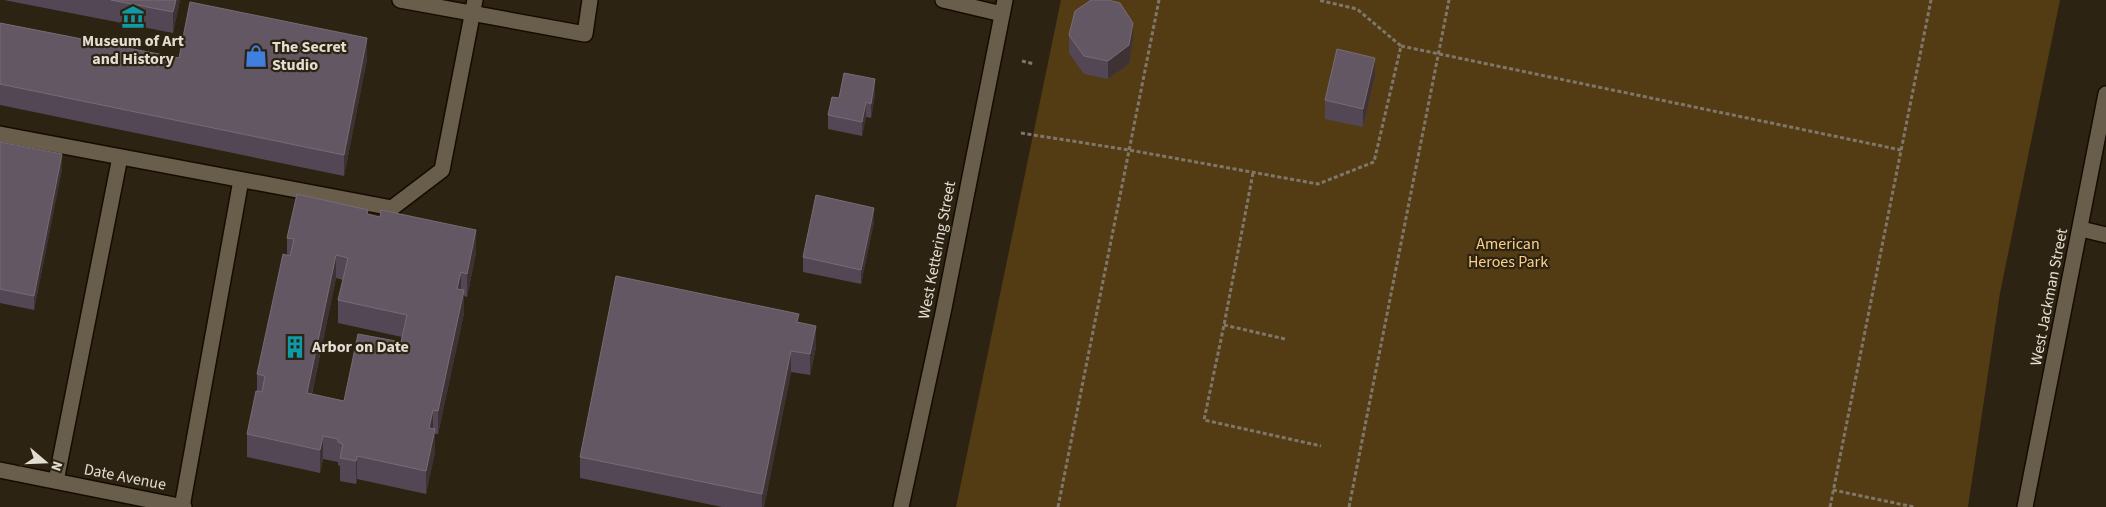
<svg xmlns="http://www.w3.org/2000/svg" width="2106" height="507" font-family="'Source Sans 3',sans-serif">
	<style>
		.green { fill: #533c14 }
		.lines { fill: none; stroke-linecap: round; stroke-linejoin: round }
		.minor-casing { stroke: #150c01; stroke-width: 18 }
		.path { stroke: #7f7769; stroke-width: 3; stroke-dasharray: 4 2.5; stroke-linecap: butt }
		.minor { stroke: #695d4b; stroke-width: 15 }
		.wall { fill: #544755; fill-rule: evenodd }
		.shaded-wall { fill: #3e3235 }
		.building { fill: #635763; stroke: #776c74; fill-rule: evenodd }
		.labels { text-anchor: middle; dominant-baseline: central; stroke-width: 4.5; stroke-linejoin: round; paint-order: stroke }
		.poi-label { font-size: 16px; font-weight: bold; fill: #e3ddd2; stroke: #2d2313; text-anchor: start }
		.park-label { font-size: 16px; fill: #fcd088; stroke: #2d2313 }
		.street-label { font-size: 16px; fill: #e3ddd2; stroke: #2d2313 }
	</style>
	<rect width="100%" height="100%" fill="#2d2313"/>
	<polygon class="green" points="1061,0 2060,0 2000,293 1968,507 956,507"/>
	<g class="lines">
		<defs>
			<g id="minor">
				<polyline points="400,0 585,34 590,0"/>
				<polyline points="943,0 1002,14"/>
				<polyline points="0,134 392,208 442,170 475,0"/>
				<polyline points="2081,229 2106,235"/>
				<polyline points="0,470 184,507"/>
				<polyline points="56,481 120,157"/>
				<polyline points="182,507 241,180"/>
				<polyline points="901,507 943,313 1005,0"/>
				<polyline points="2025,507 2106,94"/>
			</g>
		</defs>
		<use href="#minor" class="minor-casing"/>
		<g class="path">
			<polyline points="1401,46 1901,150"/>
			<polyline points="1022,61 1034,64"/>
			<polyline points="1021,133 1129,150 1318,184 1374,162 1401,46 1357,9 1318,0"/>
			<polyline points="1253,173 1224,325 1204,420 1321,446"/>
			<polyline points="1224,325 1285,339"/>
			<polyline points="1833,490 1914,507"/>
			<polyline points="1058,507 1159,0"/>
			<polyline points="1349,507 1449,0"/>
			<polyline points="1830,507 1931,0"/>
		</g>
		<use href="#minor" class="minor"/>
	</g>
	<g class="wall">
		<polygon points="4,0 180,0 173,33"/>
		<polygon points="0,23 179,58 367,59 344,176 0,105"/>
		<polygon points="1069,35 1133,41 1129,64 1108,79 1084,74 1069,53"/>
		<polygon points="1375,76 1363,127 1325,119 1325,100"/>
		<polygon points="875,94 871,118 866,117 862,136 828,129 828,115 839,98"/>
		<polygon points="0,142 62,169 34,310 0,303"/>
		<path d="M368,214L476,253L467,297L464,296V313L438,434H435V452L426,494L357,479L356,484L340,481V466L338,465V462L323,459L320,473L247,457V434L257,391V374L287,255V238ZM336,278L343,280L338,300V323L402,337L401,342L344,401L312,394Z"/>
		<polygon points="874,222 861,284 803,272 803,257"/>
		<polygon points="799,322 816,347 810,375 791,372 764,507 722,507 580,478 580,457"/>
	</g>
	<g class="shaded-wall">
		<polygon points="176,0 180,0 173,33 173,12"/>
		<polygon points="1133,23 1133,41 1129,64 1108,79 1108,61"/>
		<polygon points="367,38 367,59 344,176 344,155"/>
		<polygon points="1375,58 1375,76 1363,127 1363,109"/>
		<polygon points="875,79 875,94 871,118 871,104"/>
		<polygon points="866,102 866,117 862,136 862,122"/>
		<polygon points="62,154 62,169 34,310 34,296"/>
		<polygon points="874,208 874,222 861,284 861,270"/>
		<polygon points="476,230 476,253 467,297 467,274"/>
		<polygon points="336,255 336,278 307,416 307,393"/>
		<polygon points="461,272 461,295 457,289"/>
		<polygon points="464,290 464,313 438,434 438,411"/>
		<polygon points="816,326 816,347 810,375 810,354"/>
		<polygon points="791,351 791,372 764,507 762,507 762,494"/>
		<polygon points="433,410 433,433 429,428"/>
		<polygon points="435,429 435,452 426,494 426,471"/>
		<polygon points="323,436 323,459 320,473 320,450"/>
		<polygon points="357,456 357,479 356,484 356,461"/>
	</g>
	<g class="building">
		<polygon points="111,0 176,0 173,12"/>
		<polygon points="1091,0 1108,0 1120,3 1133,23 1129,45 1108,61 1084,56 1069,35 1075,11"/>
		<polygon points="190,2 367,38 344,155 0,84 0,23 179,58"/>
		<polygon points="1337,49 1375,58 1363,109 1325,100"/>
		<polygon points="844,73 875,79 871,104 866,102 862,122 828,115 832,97 839,98"/>
		<polygon points="0,142 62,154 34,296 0,289"/>
		<path d="M297,194L368,210L367,214L380,217L381,210L476,230L467,274L461,272L457,289L464,290L438,411L433,410L429,428L435,429L426,471L357,456L356,461L340,458L343,444L338,442V439L323,436L320,450L247,434L256,391L262,392L265,376L257,374L283,254L290,256L294,239L287,238ZM336,255L348,258L338,300L407,315L401,342L358,334L344,401L307,393Z"/>
		<polygon points="816,195 874,208 861,270 803,257"/>
		<polygon points="616,276 799,314 797,322 816,326 810,354 791,351 762,494 580,457"/>
	</g>
	<defs>
		<symbol id="museum-bare" viewBox="-9 -9 18 18"><path d="M0-6L6-3V-2H-6V-3ZM-5-1h2V3h-2ZM-1-1h2V3h-2ZM3-1h2V3H3ZM-6 4H6V6H-6Z" fill="#0f9aa8" stroke="#2d2313" stroke-width="2.5" paint-order="stroke"/></symbol>
		<symbol id="shop-bare" viewBox="-9 -9 18 18"><path d="M-5-2.5h2.3a2.7 3.5 0 0 1 5.4 0H5L5.5 6h-11ZM-1.5-2.5h3a1.5 2.3 0 0 0-3 0Z" fill="#3f7fe0" stroke="#2d2313" stroke-width="2.5" paint-order="stroke"/></symbol>
		<symbol id="building-bare" viewBox="-9 -9 18 18"><path d="M-4-6H4V6H1V3H-1V6H-4ZM-2.5-4.3h1.7v1.8h-1.7ZM.8-4.3h1.7v1.8H.8ZM-2.5-1h1.7V.8h-1.7ZM.8-1h1.7V.8H.8Z" fill="#0f9aa8" stroke="#2d2313" stroke-width="2.5" paint-order="stroke"/></symbol>
	</defs>
	<g fill-rule="evenodd">
		<use href="#museum-bare" x="117" y="1" width="32" height="32"/>
		<use href="#shop-bare" x="240" y="40" width="32" height="32"/>
		<use href="#building-bare" x="279" y="331" width="32" height="32"/>
	</g>
	<g class="labels">
		<g class="poi-label">
			<text x="133" y="41" text-anchor="middle">Museum of Art<tspan x="133" dy="18">and History</tspan></text>
			<text x="272" y="47">The Secret<tspan x="272" dy="18">Studio</tspan></text>
			<text x="312" y="347">Arbor on Date</text>
		</g>
		<g class="park-label">
			<text x="1508" y="244">American<tspan x="1508" dy="18">Heroes Park</tspan></text>
		</g>
		<g class="street-label">
			<text transform="translate(937 250) rotate(-79)">West Kettering Street</text>
			<text transform="translate(2049 297) rotate(-79)">West Jackman Street</text>
			<text transform="translate(125 477) rotate(11)">Date Avenue</text>
		</g>
	</g>
	<g transform="translate(45 462) rotate(109)" stroke="#2d2313" stroke-width="4" paint-order="stroke">
	<path d="M0-4L9 19L0 12L-9 19Z" fill="#e3ddd2"/>
	<text y="-8" font-size="14" font-weight="bold" text-anchor="middle" fill="#e3ddd2">N</text>
	</g>
</svg>
